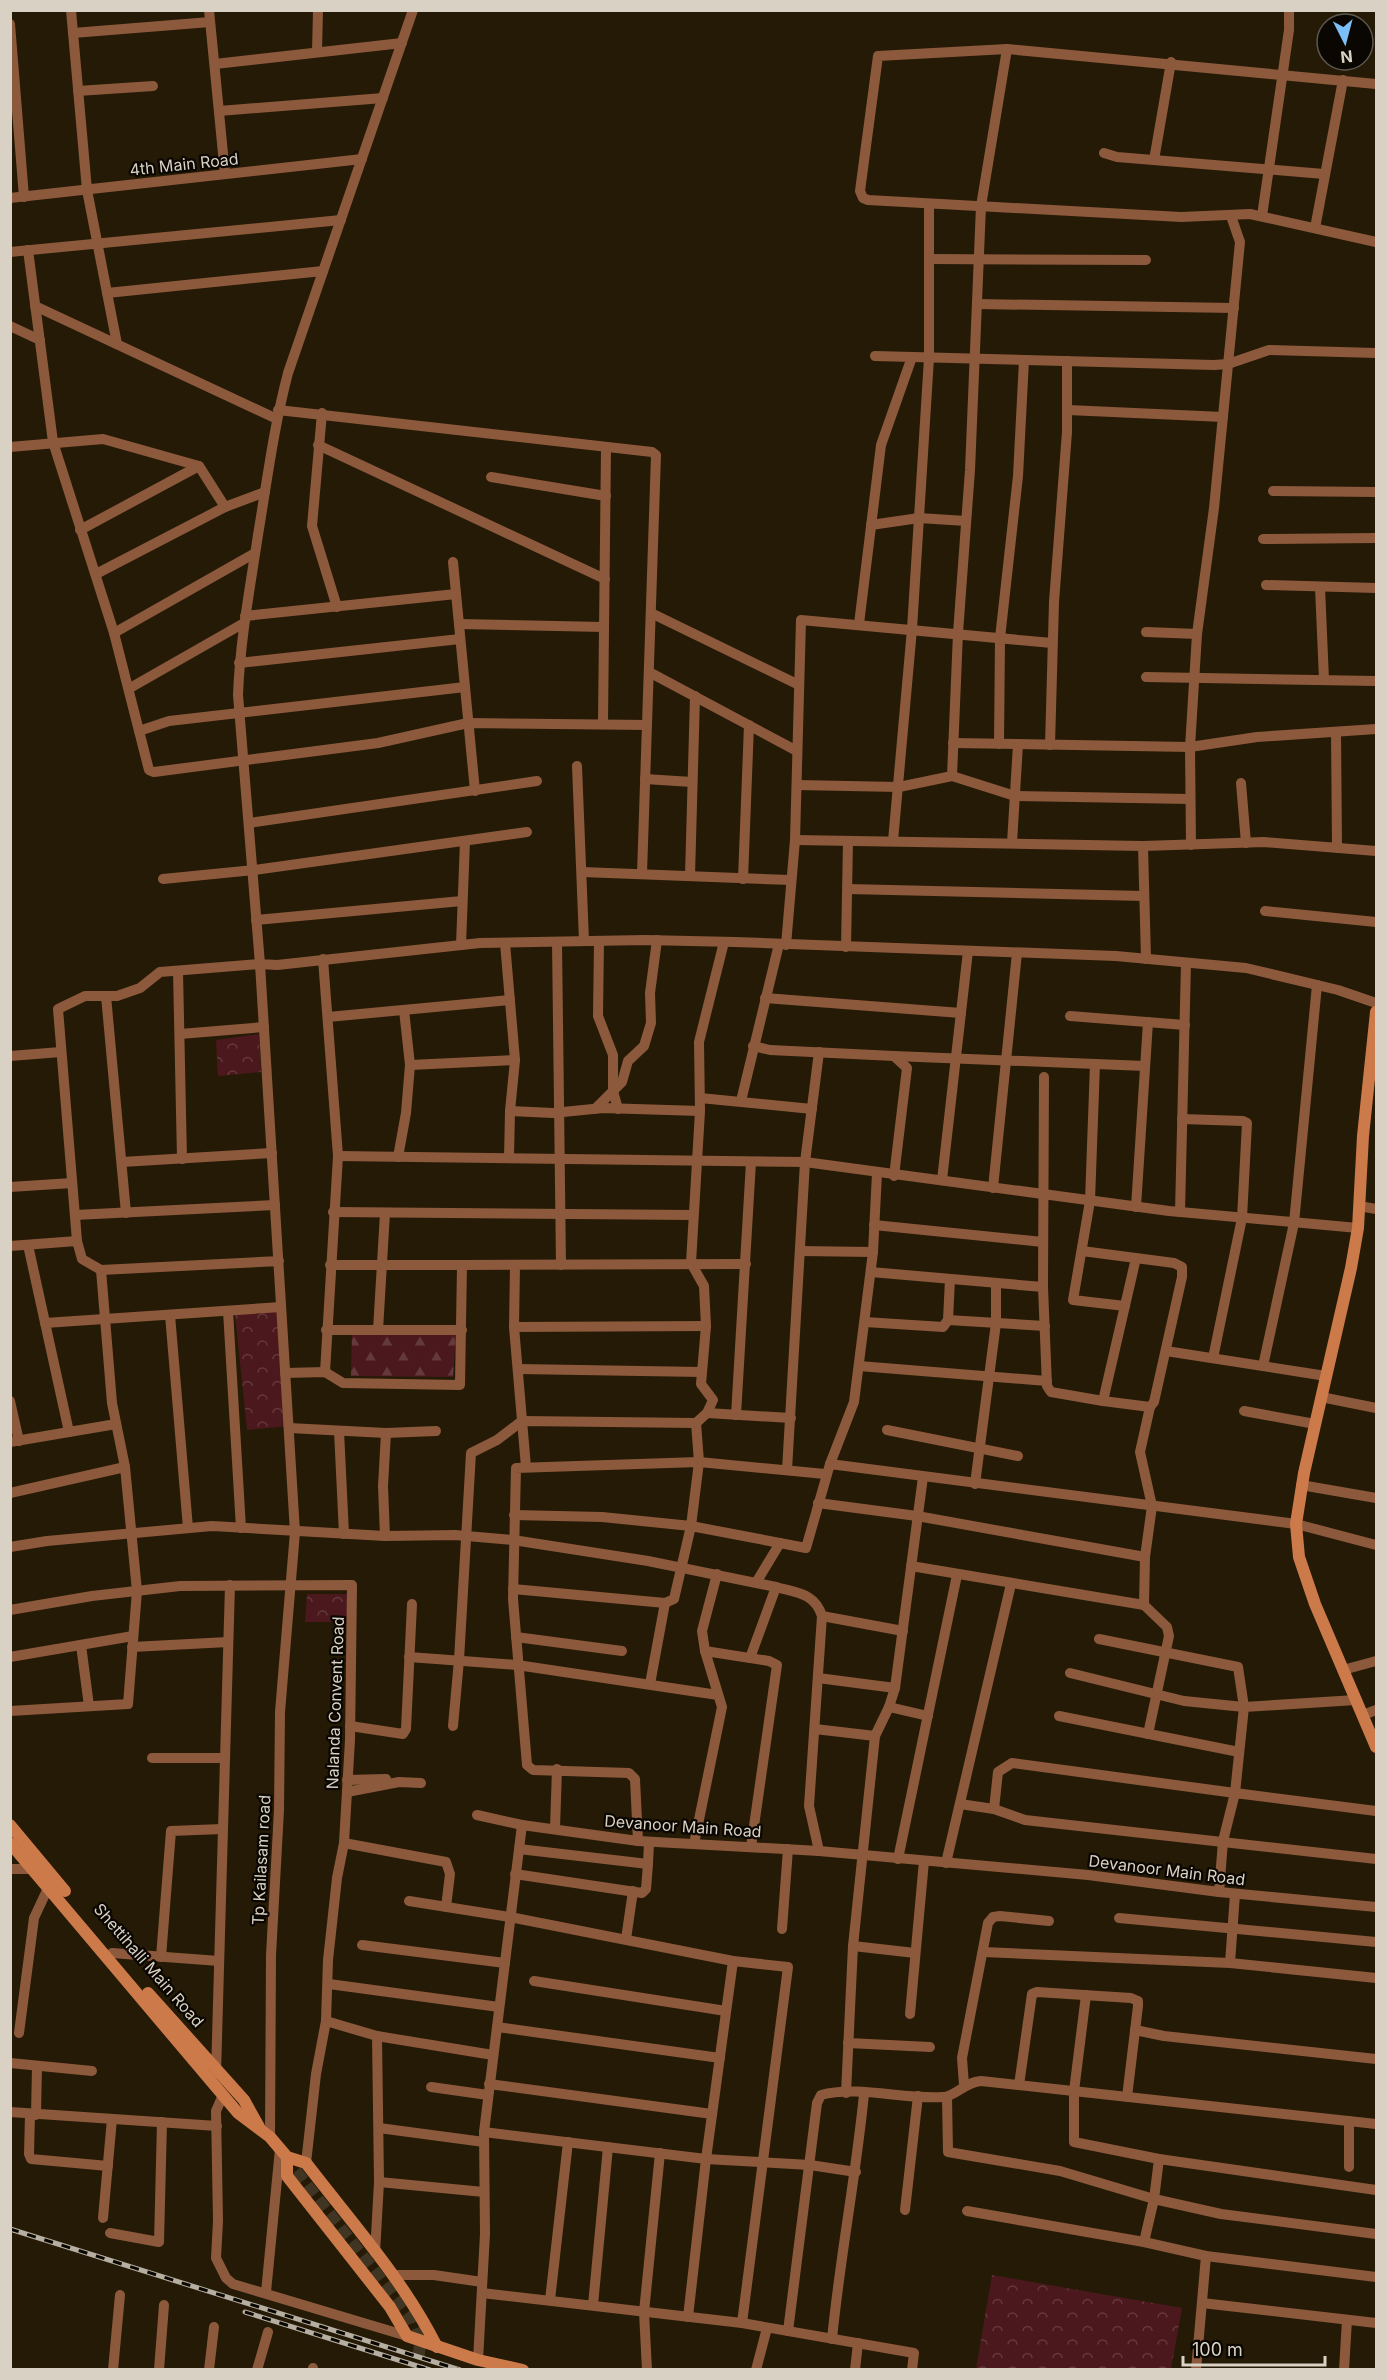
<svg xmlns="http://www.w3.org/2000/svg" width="1387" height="2380" font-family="Inter,sans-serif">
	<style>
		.forest { fill: url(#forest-firs) }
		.park { fill: url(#park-crowns) }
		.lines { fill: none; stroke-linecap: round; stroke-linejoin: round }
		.secondary-tunnel { stroke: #403522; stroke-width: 12; stroke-dasharray: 12 6; stroke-linecap: butt }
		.street { stroke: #8c593c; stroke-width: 10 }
		.secondary { stroke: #cd7a4b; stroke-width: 12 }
		.rail-casing { stroke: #b6aea0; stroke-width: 5 }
		.rail { stroke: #0a0601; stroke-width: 3; stroke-dasharray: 9; stroke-linecap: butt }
		.labels { text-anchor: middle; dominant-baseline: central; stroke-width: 4.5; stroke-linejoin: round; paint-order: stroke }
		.street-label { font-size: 16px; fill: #d8d1c4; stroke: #0a0601 }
	</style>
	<defs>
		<pattern id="forest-firs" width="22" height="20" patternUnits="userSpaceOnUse" patternTransform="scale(1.5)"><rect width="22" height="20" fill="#4b181d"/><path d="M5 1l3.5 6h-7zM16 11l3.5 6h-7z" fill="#64393c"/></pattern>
		<pattern id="park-crowns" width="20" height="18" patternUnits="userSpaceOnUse" patternTransform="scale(1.5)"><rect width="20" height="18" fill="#4b181d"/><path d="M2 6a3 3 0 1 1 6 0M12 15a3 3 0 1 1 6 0" fill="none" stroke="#64393c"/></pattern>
	</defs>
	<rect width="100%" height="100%" fill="#251a05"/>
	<polygon class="forest" points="352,1333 456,1335 453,1377 351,1376"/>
	<g class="park">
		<polygon points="259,1034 261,1072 218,1076 216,1040"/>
		<polygon points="277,1310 289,1426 247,1430 235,1314"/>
		<polygon points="307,1594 350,1594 348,1622 305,1622"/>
		<polygon points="992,2275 1182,2308 1171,2369 976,2369"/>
	</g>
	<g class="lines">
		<polyline class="secondary-tunnel" points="296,2171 409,2315 420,2344 417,2370"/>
		<g class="street">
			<polyline points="71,10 87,190 117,344"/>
			<polyline points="209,10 225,174"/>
			<path d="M413,10L288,373C274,426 267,481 258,535C250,588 240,641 238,695L260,964L277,965L480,943L645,940L735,942L1116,956L1246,968L1338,990L1376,1003"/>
			<polyline points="10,24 24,197"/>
			<polyline points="73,33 210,22"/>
			<polyline points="317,52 318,10"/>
			<polyline points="215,64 402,43"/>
			<polyline points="1376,84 1007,49 878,56 860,191 863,198 868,200 1181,217 1250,214 1376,242"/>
			<polyline points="78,91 153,86"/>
			<polyline points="219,111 383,98"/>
			<polyline points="1104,153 1117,157 1324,174"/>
			<polyline points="1154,160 1171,62"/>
			<polyline points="10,198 362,159"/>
			<polyline points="1262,216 1289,30 1289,10"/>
			<polyline points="1315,228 1343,80"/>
			<polyline points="28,250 53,442 114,633 149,770 154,772 378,743 468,723 647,725"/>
			<polyline points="10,252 341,220"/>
			<polyline points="929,259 1146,260"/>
			<polyline points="107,293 323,271"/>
			<polyline points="977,304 1234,308"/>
			<polyline points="35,306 277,419"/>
			<polyline points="10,326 40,340"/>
			<polyline points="875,356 1214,365 1228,364 1269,350 1376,353"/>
			<polyline points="278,410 652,452 656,455 642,874"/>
			<polyline points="1068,410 1223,417"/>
			<polyline points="322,413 312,526 337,607"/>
			<polyline points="318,445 605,579"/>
			<polyline points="10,447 103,439 199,466 225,507 265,492"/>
			<polyline points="491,477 606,496"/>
			<polyline points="1273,491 1376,492"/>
			<polyline points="871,525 919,518 966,521"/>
			<polyline points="80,530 199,466"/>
			<polyline points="1263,539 1376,538"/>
			<polyline points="453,562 475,791"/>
			<polyline points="96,574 225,507"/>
			<polyline points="1266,585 1376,588"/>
			<polyline points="1320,587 1324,680"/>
			<polyline points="651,613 799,685"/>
			<polyline points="245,616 456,594"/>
			<polyline points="459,624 604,627"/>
			<polyline points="859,624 881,445 912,357"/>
			<polyline points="1146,632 1197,634"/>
			<polyline points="114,633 255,553"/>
			<polyline points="239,663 460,639"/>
			<polyline points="649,672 797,751"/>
			<polyline points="1146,677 1376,681"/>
			<polyline points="130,688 244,623"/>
			<polyline points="603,722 606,447"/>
			<polyline points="139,731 169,721 465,687"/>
			<polyline points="1336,732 1337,848"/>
			<polyline points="953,743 1190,747 1257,737 1376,729"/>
			<polyline points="999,744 1000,638 1018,476 1024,360"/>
			<polyline points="1050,745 1054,602 1067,432 1067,361"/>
			<polyline points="577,766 584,941"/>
			<polyline points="952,776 958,633 970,470 981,206 1007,49"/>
			<polyline points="645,779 692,782"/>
			<polyline points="1241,783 1246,843"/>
			<polyline points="797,785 899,787 952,776 1015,796 1190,799"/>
			<polyline points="249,823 537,781"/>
			<polyline points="795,840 1143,846 1264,842 1376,851"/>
			<polyline points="893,841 912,629 929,358 929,204"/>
			<polyline points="1012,843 1018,744"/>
			<polyline points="1191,845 1190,747 1197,634 1214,508 1240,242 1231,216"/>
			<polyline points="1143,846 1146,959"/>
			<polyline points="582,872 791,880"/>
			<polyline points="690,876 695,696"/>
			<polyline points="163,879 254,870 527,832"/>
			<polyline points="743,879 749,725"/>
			<polyline points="848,889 1144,896"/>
			<polyline points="1265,911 1376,922"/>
			<polyline points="256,920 462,901"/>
			<polyline points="599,941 598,1016 613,1055 613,1091 618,1109"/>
			<polyline points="557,942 561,1265"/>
			<polyline points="505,943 515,1060 510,1111 509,1158"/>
			<polyline points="461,945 465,841"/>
			<polyline points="786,945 795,840 801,620 1052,643"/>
			<polyline points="846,947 848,841"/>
			<polyline points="323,959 338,1156 325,1372"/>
			<polyline points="178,971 182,1159"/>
			<polyline points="106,996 126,1213"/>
			<polyline points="765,998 961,1013"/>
			<polyline points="1070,1016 1185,1025"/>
			<polyline points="328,1017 510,1000"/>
			<polyline points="180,1034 264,1027"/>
			<polyline points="753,1046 770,1050 894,1056 907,1068 894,1176"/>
			<polyline points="10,1056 61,1052"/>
			<polyline points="894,1056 1145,1066"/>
			<polyline points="1095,1064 1090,1201 1073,1300 1125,1306"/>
			<polyline points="410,1065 515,1060"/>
			<polyline points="1044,1077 1043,1287 1047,1386 1051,1392 1103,1401"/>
			<polyline points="700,1098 812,1109"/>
			<polyline points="741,1101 779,944"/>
			<polyline points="595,1109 622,1082 628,1061 644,1046 651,1023 650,993 657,940"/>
			<polyline points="510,1111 553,1113 603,1108 700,1111"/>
			<polyline points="1182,1119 1243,1121 1247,1123 1242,1218 1213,1358"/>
			<polyline points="338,1156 805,1162 1169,1211 1358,1228"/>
			<polyline points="398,1157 406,1113 410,1065 404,1010"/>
			<polyline points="122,1162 272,1153"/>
			<polyline points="942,1180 968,951"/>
			<polyline points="10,1187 72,1183"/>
			<polyline points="993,1188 1017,953"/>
			<polyline points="1359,1206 1376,1209"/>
			<polyline points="1136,1207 1148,1022"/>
			<polyline points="333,1212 693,1215"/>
			<polyline points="1180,1212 1186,963"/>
			<polyline points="75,1215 275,1205"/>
			<polyline points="874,1225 1043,1242"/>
			<polyline points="28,1245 69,1432"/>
			<polyline points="10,1246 77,1241"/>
			<polyline points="800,1251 873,1252"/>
			<polyline points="1082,1251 1174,1263 1182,1267 1182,1277 1154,1402 1150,1407 1103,1401 1136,1258"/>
			<polyline points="330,1265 462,1265"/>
			<polyline points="515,1266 514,1327 706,1326"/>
			<polyline points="871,1272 1043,1287"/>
			<polyline points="228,1311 241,1528"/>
			<polyline points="170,1315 188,1528"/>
			<polyline points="948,1320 1045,1326"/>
			<polyline points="865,1322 943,1327 948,1320 950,1279"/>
			<polyline points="45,1323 281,1307"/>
			<polyline points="514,1327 526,1467"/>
			<polyline points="326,1330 462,1330"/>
			<polyline points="378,1330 385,1213"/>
			<polyline points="1166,1351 1326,1376"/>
			<polyline points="859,1366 1047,1381"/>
			<polyline points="1263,1366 1294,1223 1317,985"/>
			<polyline points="518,1369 702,1372"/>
			<polyline points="285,1373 325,1372 343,1383 460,1385 462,1265 746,1264"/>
			<polyline points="1321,1397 1376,1408"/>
			<polyline points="10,1401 19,1441"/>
			<polyline points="1244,1411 1315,1424"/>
			<polyline points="707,1413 791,1418"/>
			<polyline points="736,1415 751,1162"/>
			<polyline points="289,1428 386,1433 436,1431"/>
			<polyline points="887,1430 1018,1456"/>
			<polyline points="339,1431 344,1534"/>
			<polyline points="10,1442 116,1424"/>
			<polyline points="830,1464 854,1402 873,1252 877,1173"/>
			<polyline points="787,1470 805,1162 819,1052"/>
			<polyline points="975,1484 996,1323 996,1283"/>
			<polyline points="1301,1485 1376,1498"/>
			<polyline points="10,1493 125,1467"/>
			<polyline points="818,1503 917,1516 1145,1557"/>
			<polyline points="514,1515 602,1517 691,1526 699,1462 696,1423"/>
			<polyline points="385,1536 383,1486 386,1433"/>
			<polyline points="10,1547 47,1541 212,1526 385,1536 455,1535 513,1540 648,1561 776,1587 750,1658"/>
			<polyline points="911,1566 1144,1605"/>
			<polyline points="757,1581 780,1543"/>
			<path d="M776,1587C797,1593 815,1593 822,1616L809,1806L819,1851"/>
			<polyline points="513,1589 665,1603 674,1599 691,1526 806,1548 830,1464 1296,1524 1376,1545"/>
			<polyline points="10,1610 92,1596 180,1586 352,1585 350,1740 344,1843 337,1878 328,1960 326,2021 316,2074 306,2163"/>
			<polyline points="822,1616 903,1631"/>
			<polyline points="516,1637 622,1651"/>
			<polyline points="81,1645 89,1706"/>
			<polyline points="132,1647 228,1642"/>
			<polyline points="705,1651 702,1631 717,1574"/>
			<polyline points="10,1657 133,1636"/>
			<polyline points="409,1657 517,1665 718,1695"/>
			<polyline points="1343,1670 1376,1661"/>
			<polyline points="1070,1673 1184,1701 1244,1707 1356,1700"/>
			<polyline points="818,1678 895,1688"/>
			<polyline points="650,1684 665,1603"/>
			<polyline points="889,1707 928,1716"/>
			<polyline points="10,1711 128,1704 137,1591 125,1467 112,1403 101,1270"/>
			<polyline points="1363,1715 1376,1710"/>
			<polyline points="1059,1716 1239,1752"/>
			<polyline points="350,1726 403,1734 406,1729 412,1604"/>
			<polyline points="453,1726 459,1660 471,1453 497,1440 522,1421 696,1423 707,1413 713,1400 701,1384 706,1326 704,1286 691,1263 700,1111 699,1042 724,942"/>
			<polyline points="815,1729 875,1736"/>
			<polyline points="1148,1734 1169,1636 1167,1627 1144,1605 1145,1557 1152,1506 1140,1452 1150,1407"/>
			<polyline points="152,1758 224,1758"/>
			<polyline points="347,1780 386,1779"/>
			<polyline points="347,1792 399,1782 421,1783"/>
			<polyline points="960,1804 994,1809 1025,1820 1376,1859"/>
			<polyline points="994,1809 998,1772 1012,1763 1235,1793 1244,1707 1238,1667 1099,1639"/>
			<polyline points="477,1815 522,1825 638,1841 819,1851 1088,1875 1219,1892 1376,1907"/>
			<polyline points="555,1828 557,1769"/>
			<polyline points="638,1841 635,1779 629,1773 533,1770 527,1765 513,1599 516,1468 699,1462 825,1474"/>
			<polyline points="344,1843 446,1862 450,1874 446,1907"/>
			<polyline points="694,1844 722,1707 705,1651 769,1661 777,1665 751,1847"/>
			<polyline points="519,1849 648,1864 649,1842"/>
			<polyline points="898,1859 957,1575"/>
			<polyline points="946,1863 1011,1584"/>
			<polyline points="10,1869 37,1869"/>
			<polyline points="515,1874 642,1893 646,1889 648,1864"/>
			<polyline points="1219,1892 1223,1841 1235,1793 1376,1811"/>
			<polyline points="409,1901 510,1917 733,1961 788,1967 742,2323"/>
			<polyline points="1119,1918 1376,1942"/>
			<polyline points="782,1929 788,1849"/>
			<polyline points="626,1939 633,1891"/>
			<polyline points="362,1945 505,1963"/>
			<polyline points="853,1946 915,1953"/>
			<polyline points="983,1952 1230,1963 1376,1978"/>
			<polyline points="112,1953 219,1961"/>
			<polyline points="161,1957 171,1831 222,1829"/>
			<polyline points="1230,1963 1235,1894"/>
			<polyline points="534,1981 726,2011"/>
			<polyline points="329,1984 499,2007"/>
			<polyline points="1086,1995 1074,2091 1074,2142 1159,2159"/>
			<polyline points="910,2014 924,1861"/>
			<polyline points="326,2021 377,2036 493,2055"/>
			<polyline points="497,2027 720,2058"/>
			<polyline points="1135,2030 1164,2036 1376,2059"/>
			<polyline points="19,2033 34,1918 49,1886"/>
			<polyline points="377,2036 379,2182"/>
			<polyline points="848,2043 930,2047"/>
			<polyline points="10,2063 92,2071"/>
			<polyline points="216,2073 230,1585"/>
			<polyline points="489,2084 712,2114"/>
			<polyline points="964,2085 962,2058 988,1923 993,1917 1000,1916 1049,1921"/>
			<polyline points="1019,2085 1032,1994 1037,1992 1131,1998 1138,2001 1138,2006 1127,2097"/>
			<polyline points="431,2087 488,2095"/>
			<polyline points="846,2093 853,1946 875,1736 889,1707 895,1688 923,1477"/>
			<polyline points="223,2095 216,2111 218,2221 216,2258 226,2278 233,2284 407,2336"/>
			<polyline points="947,2097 948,2152 1060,2171 1154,2199 1159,2159 1376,2190"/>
			<polyline points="10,2112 217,2126"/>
			<polyline points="30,2114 29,2154 31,2159 108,2166"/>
			<polyline points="36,2115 37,2066"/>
			<polyline points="1349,2121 1349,2167"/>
			<polyline points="379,2128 484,2142"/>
			<polyline points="484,2132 706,2159 810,2165 856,2172"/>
			<polyline points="270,2137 271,1955 279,1810 280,1712 295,1532 260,964 160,972 140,988 117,996 85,996 58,1009 77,1241 82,1259 101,1270 279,1261"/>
			<polyline points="905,2210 918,2096"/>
			<polyline points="967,2211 1144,2242 1206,2256 1376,2277"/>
			<polyline points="103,2218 112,2119"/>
			<polyline points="110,2233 159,2242 162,2122"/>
			<polyline points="1144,2242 1154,2199 1221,2214 1376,2234"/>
			<polyline points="375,2253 379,2182 484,2192"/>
			<polyline points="395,2275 434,2275 482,2282"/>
			<polyline points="266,2292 280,2149"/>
			<polyline points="482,2293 742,2323 914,2353 912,2370"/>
			<polyline points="550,2300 568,2142"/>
			<polyline points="1202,2303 1376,2323"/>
			<polyline points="593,2305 608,2147"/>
			<polyline points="688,2317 706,2159 733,1961"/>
			<path d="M788,2331L817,2103L821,2095C858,2085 905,2100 943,2097C955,2097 965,2082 981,2081L1376,2124"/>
			<path d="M832,2339C840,2257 856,2176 864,2094"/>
			<polyline points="478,2360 485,2234 484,2132 522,1825"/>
			<polyline points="113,2370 120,2295"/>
			<polyline points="159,2370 164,2305"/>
			<polyline points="209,2370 214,2327"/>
			<polyline points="257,2370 268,2332"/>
			<polyline points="313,2370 313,2368"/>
			<polyline points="647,2370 644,2312 660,2153"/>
			<polyline points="756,2370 767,2328"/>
			<polyline points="855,2370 858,2343"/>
			<polyline points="1196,2370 1206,2256"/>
			<polyline points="1344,2370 1347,2320"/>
		</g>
		<g class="secondary">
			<polyline points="1376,1012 1363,1136 1358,1228 1351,1268 1304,1473 1296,1524 1299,1557 1315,1604 1376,1747"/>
			<polyline points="10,1825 65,1891"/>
			<path d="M10,1843L238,2113L270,2137L287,2157L306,2163C352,2223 403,2279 437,2347"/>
			<polyline points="148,1993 244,2100 259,2127"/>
			<polyline points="287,2157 287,2176 390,2307 407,2336 478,2360 523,2370"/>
		</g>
		<defs>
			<g id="rail">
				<polyline points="10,2229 460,2370"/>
				<polyline points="245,2312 430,2370"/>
			</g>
		</defs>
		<use href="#rail" class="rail-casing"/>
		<use href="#rail" class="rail"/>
	</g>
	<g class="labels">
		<g class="street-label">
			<text transform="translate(184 164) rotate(-6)">4th Main Road</text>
			<text transform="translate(335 1703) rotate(-88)">Nalanda Convent Road</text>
			<text transform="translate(683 1826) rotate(4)">Devanoor Main Road</text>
			<text transform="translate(261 1860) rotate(-87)">Tp Kailasam road</text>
			<text transform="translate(1167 1870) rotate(7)">Devanoor Main Road</text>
			<text transform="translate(149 1965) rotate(49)">Shettihalli Main Road</text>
		</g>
	</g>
	<rect width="1387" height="2380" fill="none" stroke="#d8d1c4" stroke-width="24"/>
	<g transform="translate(1345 42) rotate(174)"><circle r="28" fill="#0a0601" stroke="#5c574f" stroke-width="1.5"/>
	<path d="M0-4.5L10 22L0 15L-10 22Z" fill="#7bbef8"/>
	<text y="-9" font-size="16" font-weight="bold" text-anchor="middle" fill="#d8d1c4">N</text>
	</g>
	<path d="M1183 2356v9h142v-9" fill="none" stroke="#d8d1c4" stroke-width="3"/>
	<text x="1192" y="2356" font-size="18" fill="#d8d1c4" stroke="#0a0601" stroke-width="4.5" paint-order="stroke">100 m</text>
</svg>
